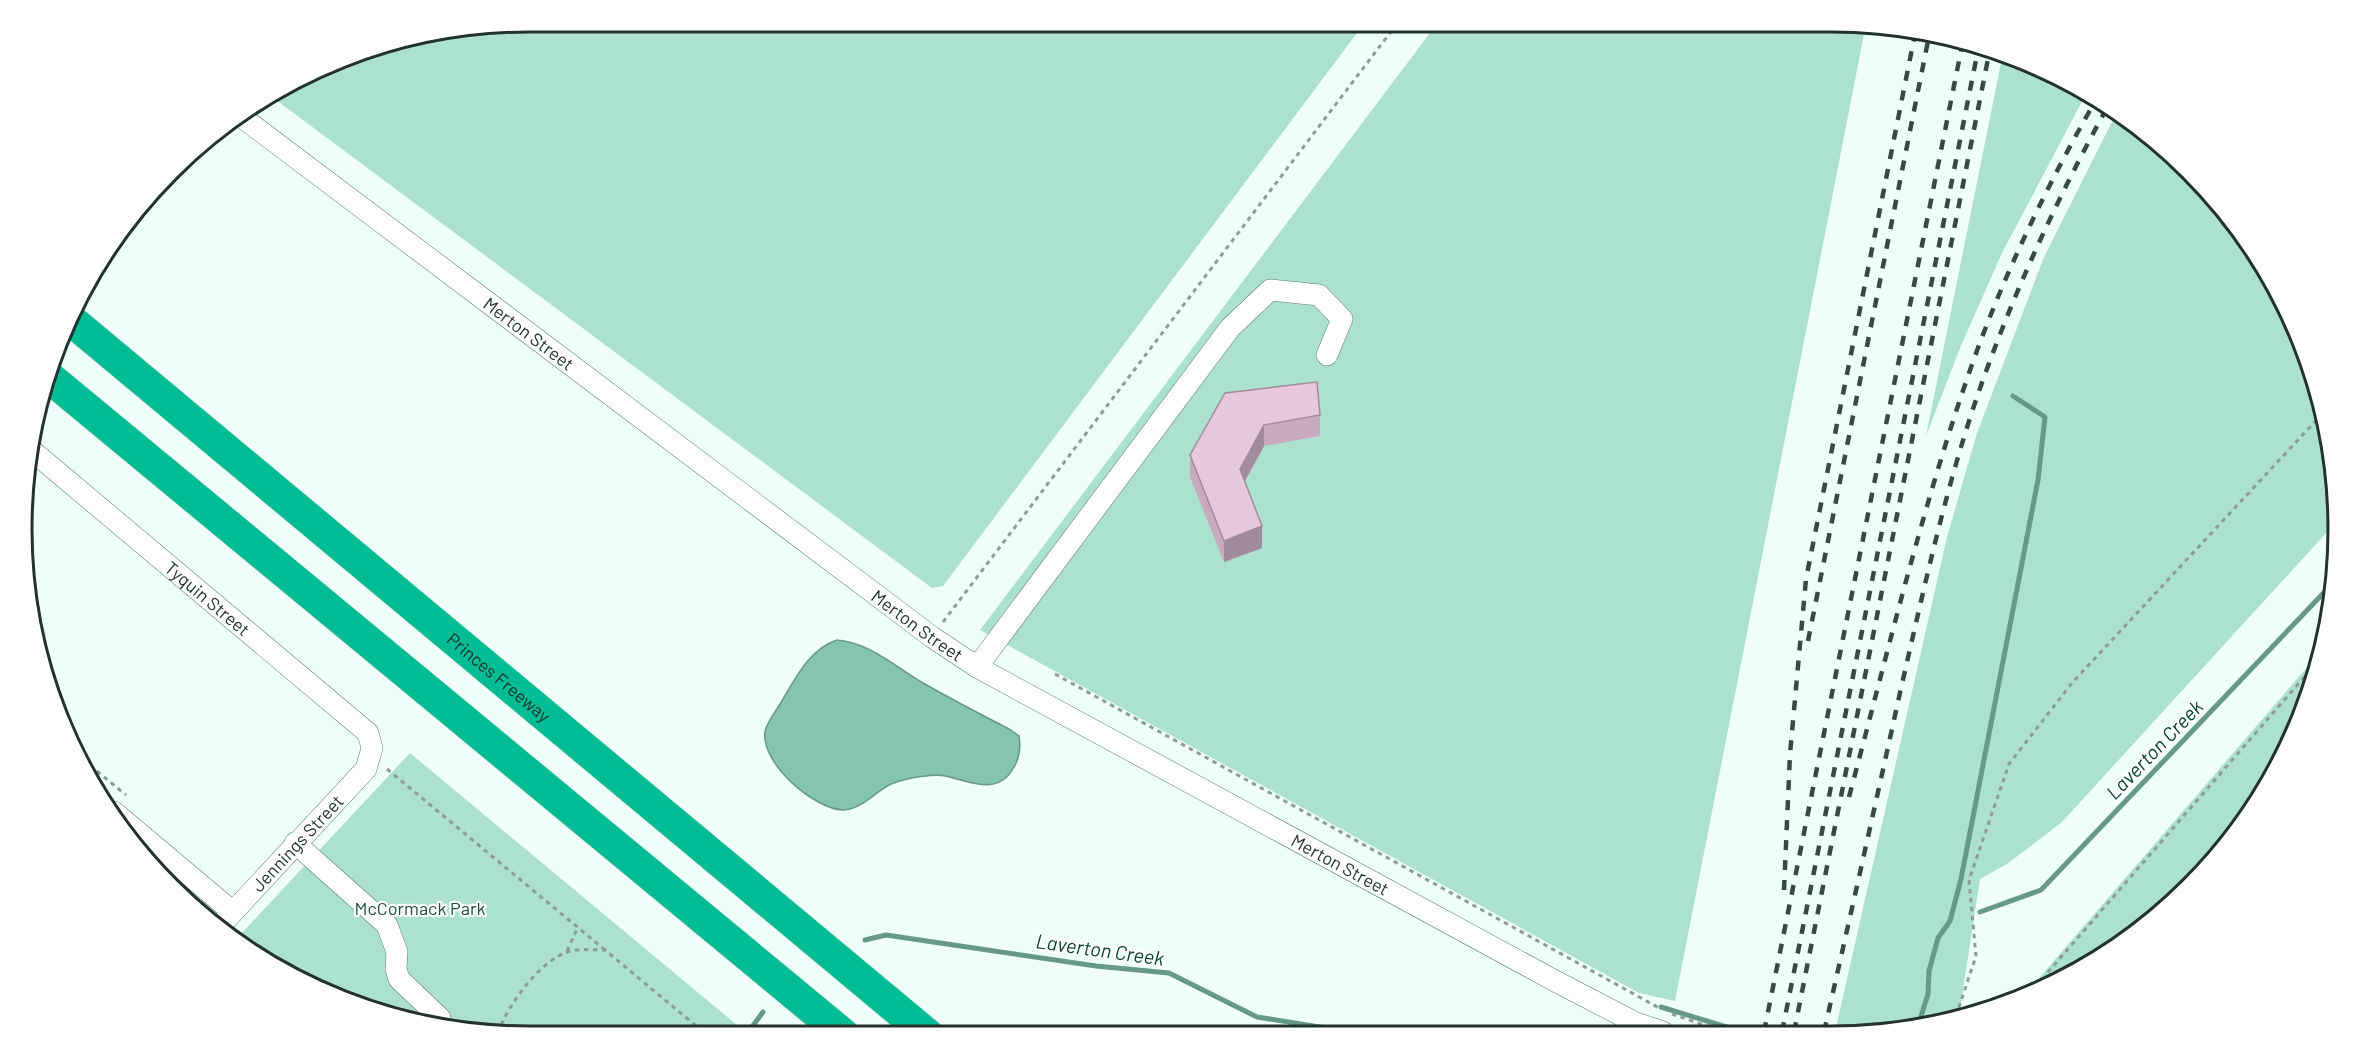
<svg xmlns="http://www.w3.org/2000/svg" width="2360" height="1057" font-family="Barlow,sans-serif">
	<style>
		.green { fill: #abe1ce }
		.water { fill: #85c4ae; stroke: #689887; stroke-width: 1.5 }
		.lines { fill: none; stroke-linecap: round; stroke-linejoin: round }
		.stream { stroke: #689887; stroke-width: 5 }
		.minor-casing { stroke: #587c6f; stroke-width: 22 }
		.highway-casing { stroke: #d7dad9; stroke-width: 33 }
		.path { stroke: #8d9c97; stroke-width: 3; stroke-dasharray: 4.5 4.5; stroke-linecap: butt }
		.minor { stroke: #fff; stroke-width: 21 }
		.highway { stroke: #00bc94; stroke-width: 32 }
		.rail { stroke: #394843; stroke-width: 4.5; stroke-dasharray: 10 10; stroke-linecap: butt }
		.wall { fill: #c7abbd }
		.shaded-wall { fill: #a28b9a }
		.building { fill: #e7c7dc; stroke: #a28b9a; stroke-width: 1.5 }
		.labels { text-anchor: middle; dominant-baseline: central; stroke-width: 4.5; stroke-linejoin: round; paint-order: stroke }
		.street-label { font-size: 18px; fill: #23322d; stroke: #fff }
		.park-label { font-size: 18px; fill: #1a4e3f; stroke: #fff }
		.water-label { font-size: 20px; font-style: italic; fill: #053f30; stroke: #fff }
		.rim { fill: none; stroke: #23322d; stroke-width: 3 }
	</style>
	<rect width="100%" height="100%" fill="#effff9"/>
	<g class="green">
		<polygon points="529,21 1366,21 943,586 932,588 268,94 365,48"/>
		<polygon points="1439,21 1832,21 1866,24 1675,1001 1639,993 980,630"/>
		<polygon points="2003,53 2025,60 2087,92 2002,253 1960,348 1926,436"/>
		<polygon points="2118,110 2190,169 2253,246 2300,334 2329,429 2338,520 2062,822 2007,864 1980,879 1959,1015 1898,1032 1835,1032 1947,537 1977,433 2044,257"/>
		<polygon points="2322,650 2300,722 2234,837 2141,931 2021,999"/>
		<polygon points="410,753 749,1035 528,1036 429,1026 335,997 238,937"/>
	</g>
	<path class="water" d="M837,640C870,643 896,667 923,683C951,699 980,714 1009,729L1019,736C1021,748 1020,757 1014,767C998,797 970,781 945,776C937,774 926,776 918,777C909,778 899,781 891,784C876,791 861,810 843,810C814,809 760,763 765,731C767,723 774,714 778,707C794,682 807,650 837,640Z"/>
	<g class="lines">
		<g class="stream">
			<polyline points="1980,912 2041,890 2334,582"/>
			<polyline points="865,940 886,935 1096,966 1169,973 1257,1017 1357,1033"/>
			<polyline points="1661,1007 1743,1032"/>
			<polyline points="1918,1026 1928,994 1929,971 1938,938 1950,921 1961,879 2038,480 2045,417 2013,396"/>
			<polyline points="746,1035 763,1012"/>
		</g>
		<defs>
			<g id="minor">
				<path id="s1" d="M239,115L932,637L977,667L1557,982L1636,1023L1663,1032"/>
				<path id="s2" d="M30,449L368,733L372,748L366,769L220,926"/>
				<polyline points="977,667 1230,328 1270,290 1319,295 1342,319 1327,355"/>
				<polyline points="114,812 233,912"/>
				<polyline points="295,843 387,925 397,952 396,969 399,979 440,1018"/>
			</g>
			<g id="highway">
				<path id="s3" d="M72,321L928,1035"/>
				<polyline points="50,378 844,1035"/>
			</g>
		</defs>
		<use href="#minor" class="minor-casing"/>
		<use href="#highway" class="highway-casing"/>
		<g class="path">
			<polyline points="943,622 1399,21"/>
			<polyline points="1055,674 1661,1009"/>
			<polyline points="76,754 126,795"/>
			<polyline points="387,769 605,950"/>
			<polyline points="567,951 578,927"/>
			<polyline points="2041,989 2049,971 2319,660"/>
			<polyline points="1672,1014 1724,1032"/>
			<polyline points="1956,1016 1976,956 1969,880 2009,764 2072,683 2324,412"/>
			<path d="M498,1033C507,1006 539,962 567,952C577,948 594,950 605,950L707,1035"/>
		</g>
		<use href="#minor" class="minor"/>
		<use href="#highway" class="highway"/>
		<g class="rail">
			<polyline points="1808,641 1930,31"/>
			<path d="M1849,797C1887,655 1921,512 1969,373C2002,278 2047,185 2097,98"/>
			<polyline points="1784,890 1790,754 1806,579 1916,29"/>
			<polyline points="1764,1032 1963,41"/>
			<polyline points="1782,1032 1979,45"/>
			<polyline points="1794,1032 1990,49"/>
			<path d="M1824,1032C1850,917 1876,802 1901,688C1924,589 1945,490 1978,394C2013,293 2058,197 2109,104"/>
		</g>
	</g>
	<polygon class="wall" points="1317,382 1320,415 1320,436 1264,446 1245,481 1262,548 1224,562 1190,477 1190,455"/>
	<g class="shaded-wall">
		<polygon points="1264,425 1264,446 1240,490 1240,469"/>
		<polygon points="1262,526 1262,548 1224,562 1224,541"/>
	</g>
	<polygon class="building" points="1317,382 1320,415 1264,425 1240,469 1262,526 1224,541 1190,455 1225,393"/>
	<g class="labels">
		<g class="street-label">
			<text stroke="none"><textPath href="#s1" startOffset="363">Merton Street</textPath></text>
			<text stroke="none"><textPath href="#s2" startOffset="232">Tyquin Street</textPath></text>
			<text stroke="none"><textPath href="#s1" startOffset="849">Merton Street</textPath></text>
			<text stroke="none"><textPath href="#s3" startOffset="556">Princes Freeway</textPath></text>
			<text transform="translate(297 843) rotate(-47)">Jennings Street</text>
			<text stroke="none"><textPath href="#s1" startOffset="1335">Merton Street</textPath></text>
		</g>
		<g class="park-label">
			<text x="420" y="908">McCormack Park</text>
		</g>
		<g class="water-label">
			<text transform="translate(2154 749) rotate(-46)">Laverton Creek</text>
			<text transform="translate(1100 949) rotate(8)">Laverton Creek</text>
		</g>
	</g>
	<path d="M0 0H2360V1057H0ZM529 32H1831A497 497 0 0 1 2328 529V529A497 497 0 0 1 1831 1026H529A497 497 0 0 1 32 529V529A497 497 0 0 1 529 32Z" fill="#fff" fill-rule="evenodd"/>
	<path class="rim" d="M529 32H1831A497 497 0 0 1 2328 529V529A497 497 0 0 1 1831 1026H529A497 497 0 0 1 32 529V529A497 497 0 0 1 529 32Z"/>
</svg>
